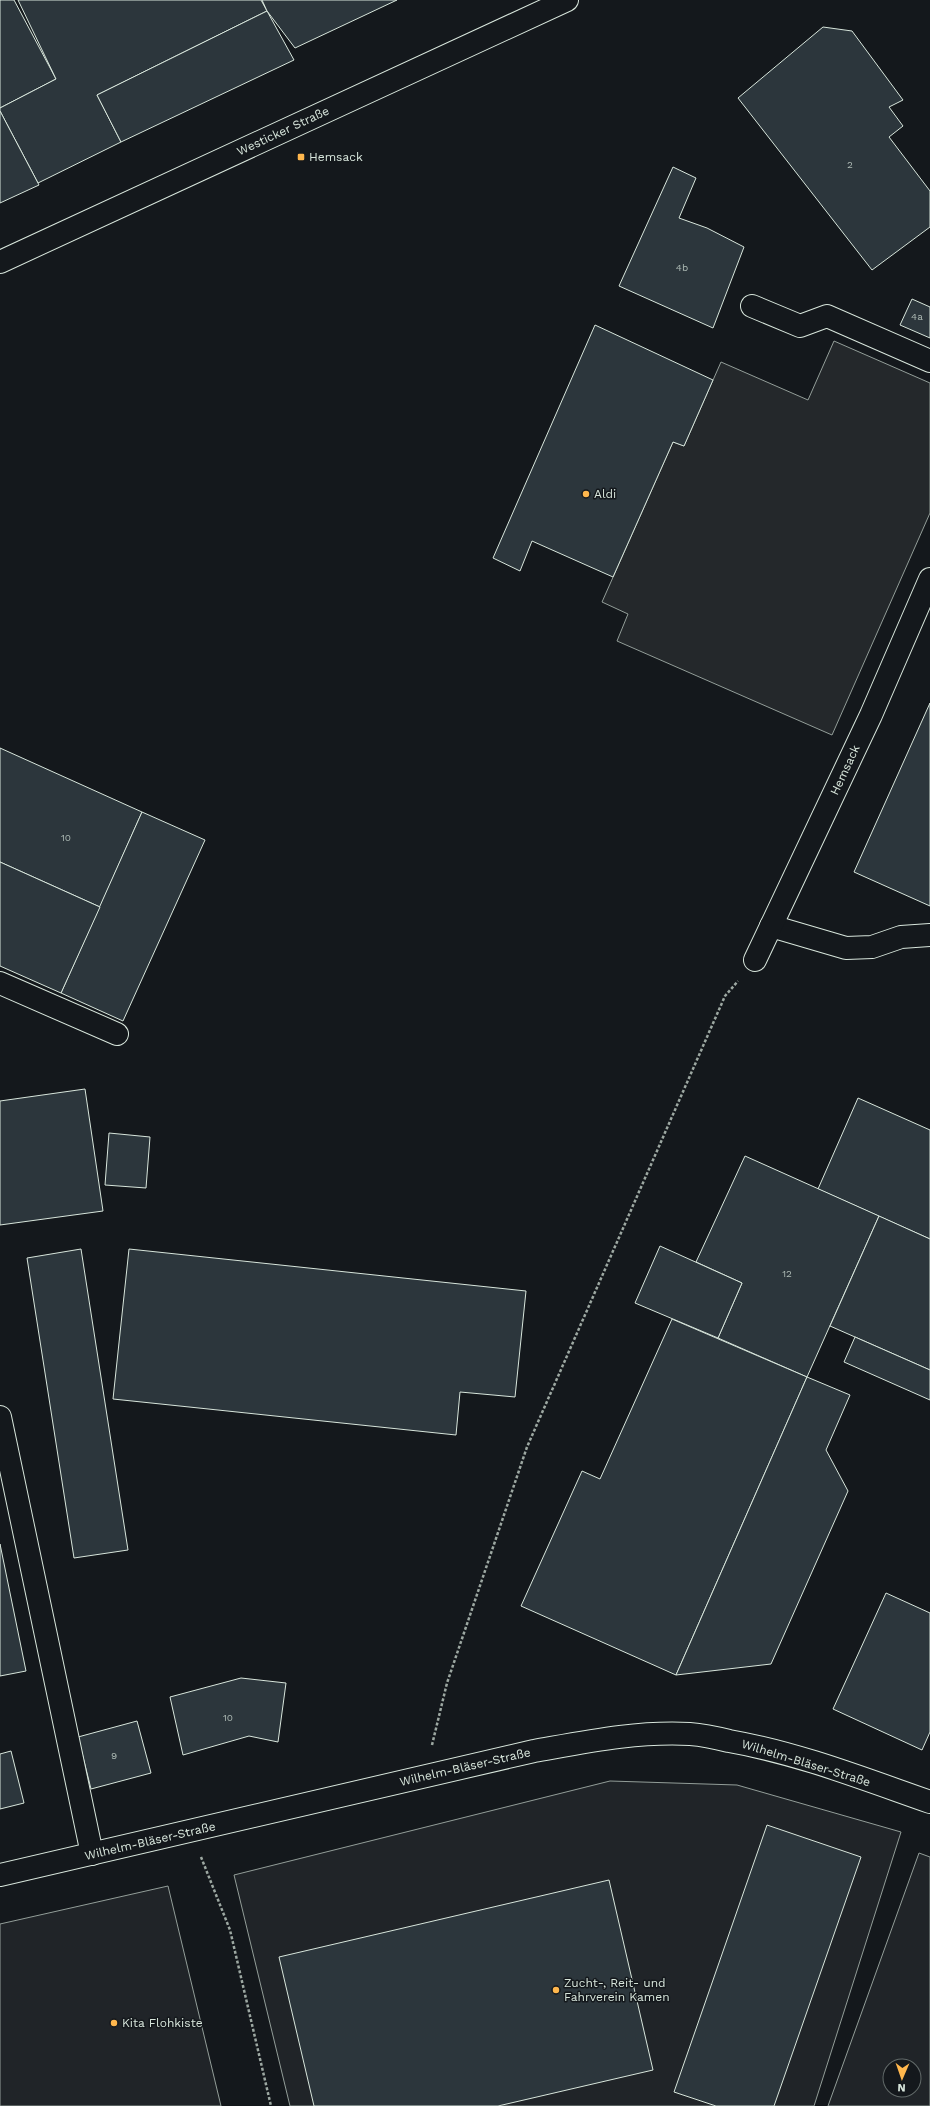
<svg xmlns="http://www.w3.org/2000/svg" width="930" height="2106" font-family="'Work Sans',sans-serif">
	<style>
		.green { fill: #202428; stroke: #939e99; fill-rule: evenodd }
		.parking { fill: #24282b; stroke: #939e99 }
		.building { fill: #2c363c; stroke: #d8e6dc }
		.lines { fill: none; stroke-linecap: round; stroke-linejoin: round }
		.minor-casing { stroke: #d8e6dc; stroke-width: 24 }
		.path { stroke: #9da8a2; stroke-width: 2.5; stroke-dasharray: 3 2; stroke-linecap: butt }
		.minor { stroke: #14181c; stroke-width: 22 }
		.poi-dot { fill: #ffb74d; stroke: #14181c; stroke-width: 1.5 }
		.labels { text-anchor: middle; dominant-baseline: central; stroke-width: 3; stroke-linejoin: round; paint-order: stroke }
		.number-label { font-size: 10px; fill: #adbab4 }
		.street-label { font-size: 12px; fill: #d8e6dc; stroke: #14181c }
		.poi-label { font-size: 12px; fill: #d8e6dc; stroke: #14181c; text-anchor: start }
	</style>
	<rect width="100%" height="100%" fill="#14181c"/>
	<g class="green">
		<polygon points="610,1781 737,1785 901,1832 814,2106 290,2106 234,1875"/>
		<path d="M919,1853L930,1857V2106H828ZM890,2066H914V2090H890Z"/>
		<polygon points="168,1886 221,2106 0,2106 0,1924"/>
	</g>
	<polygon class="parking" points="834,341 930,383 930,513 832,735 617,641 628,614 602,602 673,442 684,446 721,362 808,400"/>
	<g class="building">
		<polygon points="0,0 14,0 56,79 0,108"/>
		<polygon points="18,0 261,0 267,11 97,95 121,142 38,183 0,111 0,108 56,79"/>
		<polygon points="262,0 397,0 295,48 267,11"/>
		<polygon points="267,11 294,60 121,142 97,95"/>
		<polygon points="823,27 852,31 903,100 889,107 903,126 889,137 930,191 930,227 872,270 738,98"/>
		<polygon points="0,111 39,185 0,203"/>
		<polygon points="673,167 696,178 679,218 707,228 744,247 713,328 619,286"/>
		<polygon points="912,299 930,307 930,338 900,325"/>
		<polygon points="595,325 713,380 684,446 673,442 613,577 532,541 520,571 493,558"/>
		<polygon points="930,703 930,906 854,872"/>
		<polygon points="0,748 142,812 100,907 0,862"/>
		<polygon points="142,812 205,840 123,1021 61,993"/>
		<polygon points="0,862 100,907 61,993 0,966"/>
		<polygon points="85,1089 103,1211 0,1225 0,1101"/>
		<polygon points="858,1098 930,1130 930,1239 818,1189"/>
		<polygon points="109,1133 150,1137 146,1188 105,1185"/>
		<polygon points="745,1156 879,1216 807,1377 718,1338 742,1283 696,1262"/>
		<polygon points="879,1216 930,1239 930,1370 830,1326"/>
		<polygon points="660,1246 742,1283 718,1338 635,1303"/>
		<polygon points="81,1249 128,1550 74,1558 27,1258"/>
		<polygon points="129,1249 526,1291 515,1397 460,1392 456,1435 113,1399"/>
		<polygon points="672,1319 807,1377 676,1675 521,1606 582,1471 600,1479"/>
		<polygon points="855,1337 930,1370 930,1400 844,1362"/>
		<polygon points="807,1377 850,1395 826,1450 848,1491 771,1664 676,1675"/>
		<polygon points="0,1544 26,1671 0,1676"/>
		<polygon points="886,1593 930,1613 930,1732 922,1750 833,1709"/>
		<polygon points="241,1678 286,1683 278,1742 249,1736 183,1755 170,1697"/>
		<polygon points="137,1721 151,1773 91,1789 78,1737"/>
		<polygon points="11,1751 24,1803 0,1809 0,1754"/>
		<polygon points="767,1825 861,1857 774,2106 716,2106 674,2092"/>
		<polygon points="609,1880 653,2070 498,2106 314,2106 279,1957"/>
	</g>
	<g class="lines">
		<defs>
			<g id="minor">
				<polyline points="0,262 567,0"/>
				<polyline points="752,306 800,326 827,316 930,361"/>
				<polyline points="771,926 846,948 872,947 901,937 930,935"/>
				<polyline points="755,960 871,715 930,579"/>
				<polyline points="0,983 117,1034"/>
				<polyline points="0,1417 92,1854"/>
				<path d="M0,1875L534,1751C585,1742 637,1731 690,1734C703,1735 717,1738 729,1741C798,1753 864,1779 930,1802"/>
			</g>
		</defs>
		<use href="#minor" class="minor-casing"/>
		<g class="path">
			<polyline points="432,1745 447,1683 527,1447 725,996 738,981"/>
			<polyline points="201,1857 230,1930 271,2106"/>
		</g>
		<use href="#minor" class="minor"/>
	</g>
	<g class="poi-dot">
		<rect x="297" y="153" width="8" height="8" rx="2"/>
		<circle cx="586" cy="494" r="4"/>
		<circle cx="556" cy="1990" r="4"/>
		<circle cx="114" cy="2023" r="4"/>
	</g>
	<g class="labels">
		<g class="number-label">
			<text x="850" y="164">2</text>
			<text x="682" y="267">4b</text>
			<text x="917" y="316">4a</text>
			<text x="66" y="837">10</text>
			<text x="787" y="1273">12</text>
			<text x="228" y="1717">10</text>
			<text x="114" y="1755">9</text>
		</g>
		<g class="street-label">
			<text transform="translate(283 131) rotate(-25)">Westicker Straße</text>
			<text transform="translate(845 770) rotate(-65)">Hemsack</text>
			<text transform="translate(806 1763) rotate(17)">Wilhelm-Bläser-Straße</text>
			<text transform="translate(465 1767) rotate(-13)">Wilhelm-Bläser-Straße</text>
			<text transform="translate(150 1841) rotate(-13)">Wilhelm-Bläser-Straße</text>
		</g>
		<g class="poi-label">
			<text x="309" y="157">Hemsack</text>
			<text x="594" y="494">Aldi</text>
			<text x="564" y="1983">Zucht-, Reit- und<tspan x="564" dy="14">Fahrverein Kamen</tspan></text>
			<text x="122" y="2023">Kita Flohkiste</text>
		</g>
	</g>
	<g transform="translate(902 2078) rotate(182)"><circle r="19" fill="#14181c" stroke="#626a69"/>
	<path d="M0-3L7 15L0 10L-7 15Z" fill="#ffb74d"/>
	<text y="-6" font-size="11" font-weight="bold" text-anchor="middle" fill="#d8e6dc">N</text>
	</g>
</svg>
